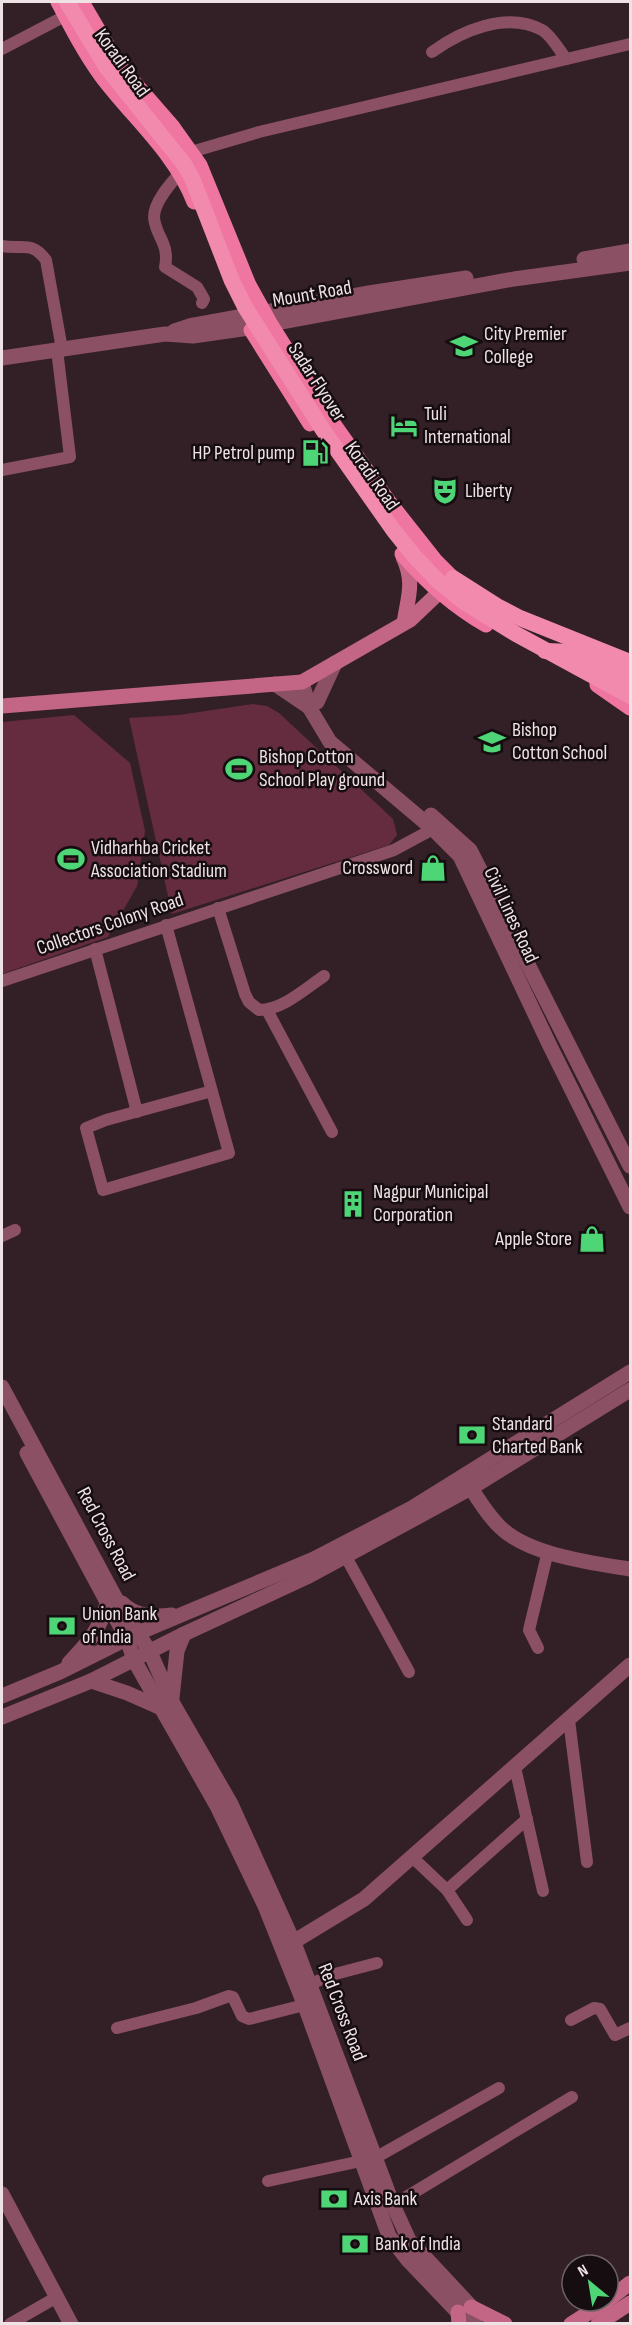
<svg xmlns="http://www.w3.org/2000/svg" width="632" height="2325" font-family="'Sofia Sans Condensed',sans-serif">
	<style>
		.green { fill: #652c40 }
		.lines { fill: none; stroke-linecap: round; stroke-linejoin: round }
		.minor { stroke: #8b5063; stroke-width: 12 }
		.tertiary { stroke: #8b5063; stroke-width: 15 }
		.secondary { stroke: #c36686; stroke-width: 15 }
		.primary { stroke: #ef76a0; stroke-width: 15 }
		.trunk { stroke: #f28aad; stroke-width: 16 }
		.trunk-bridge { stroke: #f28aad; stroke-width: 16 }
		.labels { text-anchor: middle; dominant-baseline: central; stroke-width: 5; stroke-linejoin: round; paint-order: stroke }
		.street-label { font-size: 20px; fill: #efe2e5; stroke: #150d0f }
		.poi-label { font-size: 20px; fill: #efe2e5; stroke: #150d0f; text-anchor: start }
	</style>
	<rect width="100%" height="100%" fill="#332026"/>
	<g class="green">
		<polygon points="253,704 267,706 279,713 393,819 397,835 389,845 172,914 129,718 179,715"/>
		<polygon points="74,715 130,763 145,831 137,886 108,937 2,974 2,722"/>
	</g>
	<g class="lines">
		<g class="minor">
			<polyline points="2,49 65,16"/>
			<path d="M432,52C461,31 506,11 542,30C551,35 560,51 566,59"/>
			<polyline points="191,152 259,132 630,44"/>
			<path d="M180,173C170,184 154,202 154,217C155,236 170,243 165,267L197,287L204,299L202,303"/>
			<path d="M2,246C22,250 31,240 46,260L62,349"/>
			<polyline points="2,470 70,457 57,350"/>
			<path d="M218,908L245,994L249,1002L259,1010C282,1010 305,989 324,976"/>
			<polyline points="166,925 229,1153 103,1190 86,1128 106,1120 212,1091"/>
			<polyline points="95,949 137,1112"/>
			<polyline points="2,981 394,850 433,829"/>
			<polyline points="267,1010 332,1132"/>
			<polyline points="2,1236 15,1230"/>
			<polyline points="346,1557 409,1672"/>
			<polyline points="538,1648 529,1630 548,1551"/>
			<polyline points="569,1720 587,1862"/>
			<polyline points="515,1767 543,1891"/>
			<polyline points="412,1857 447,1890 467,1920"/>
			<polyline points="447,1890 527,1819"/>
			<polyline points="310,1984 335,1974 377,1963"/>
			<polyline points="571,2020 594,2008 600,2009 615,2035 630,2028"/>
			<polyline points="117,2028 196,2008 229,1996 233,1997 242,2016 249,2019 312,2003"/>
			<polyline points="268,2181 375,2158 499,2088"/>
			<polyline points="393,2205 572,2097"/>
			<polyline points="10,2324 57,2297"/>
		</g>
		<g class="tertiary">
			<polyline points="584,259 630,251"/>
			<polyline points="174,331 189,326 369,293 466,278"/>
			<polyline points="2,358 165,334 193,336 249,328 514,279 630,263"/>
			<polyline points="302,682 309,707 330,742 433,829 460,856 550,1046 630,1207"/>
			<polyline points="275,684 309,707"/>
			<polyline points="317,702 335,663"/>
			<polyline points="431,815 470,850 630,1166"/>
			<polyline points="2,1387 115,1597 150,1652 172,1702 231,1804 294,1943 393,2205 409,2240 479,2315"/>
			<polyline points="27,1453 127,1639 134,1660 217,1806 265,1906 305,2006 389,2236 407,2259 469,2324"/>
			<path d="M471,1488C479,1501 488,1515 499,1526C527,1555 592,1563 630,1569"/>
			<path d="M122,1603C136,1617 153,1617 172,1615"/>
			<path d="M69,1663C88,1643 99,1631 107,1604"/>
			<polyline points="91,1681 127,1693 161,1708"/>
			<polyline points="2,1696 60,1672 138,1633 314,1559 410,1509 630,1372"/>
			<polyline points="172,1698 177,1651 184,1634"/>
			<polyline points="2,1717 91,1681 184,1634 309,1576 471,1488 630,1390"/>
			<polyline points="285,1947 364,1899 630,1665"/>
			<polyline points="2,2194 71,2324"/>
		</g>
		<g class="secondary">
			<path d="M403,557C415,582 408,597 404,623"/>
			<polyline points="2,706 302,682 410,620 449,583"/>
			<polyline points="608,2300 630,2283"/>
			<polyline points="471,2307 505,2324"/>
			<polyline points="458,2312 459,2324"/>
			<polyline points="571,2324 607,2301"/>
			<polyline points="598,2324 630,2303"/>
		</g>
		<g class="primary">
			<path d="M58,2C71,27 85,54 102,77C133,118 175,153 194,202"/>
			<polyline points="82,2 119,65 173,127 200,165 249,285 270,323 331,420 390,503 435,560 453,578"/>
			<polyline points="251,330 310,424"/>
			<path d="M402,554C427,583 453,606 486,625"/>
			<polyline points="597,685 630,708"/>
		</g>
		<g class="trunk">
			<polyline points="453,578 497,606 520,618 630,662"/>
			<polyline points="545,651 572,652 630,679"/>
		</g>
		<polyline class="trunk-bridge" points="67,2 107,68 184,164 192,178 232,281 245,307 323,430 394,531 415,557 439,582 464,602 516,634 630,696"/>
	</g>
	<defs>
		<symbol id="university-bare" viewBox="-9 -9 18 18"><path d="M0-5L7-2L0 1L-7-2ZM-4 1L0 2.5L4 1V4Q0 6-4 4Z" fill="#4ed676" stroke="#150d0f" stroke-width="2.5" paint-order="stroke"/></symbol>
		<symbol id="hotel-bare" viewBox="-9 -9 18 18"><path d="M-6-4.5h1.5V1H6V5H4.5V3h-9V5H-6ZM-4 0a1.8 1.8 0 1 1 3.6 0ZM.5 0V-2.5h3Q6-2.5 6 0Z" fill="#4ed676" stroke="#150d0f" stroke-width="2.5" paint-order="stroke"/></symbol>
		<symbol id="fuel-bare" viewBox="-9 -9 18 18"><path d="M-5.5-6h7V0h2V4h1.3V-2.5L3-4.5l.8-.8L6-3V5H2.5V1h-1V6h-7ZM-4.2-4.7v3.2H.2V-4.7Z" fill="#4ed676" stroke="#150d0f" stroke-width="2.5" paint-order="stroke"/></symbol>
		<symbol id="theatre-bare" viewBox="-9 -9 18 18"><path d="M-5-5.5Q0-4 5-5.5V0Q5 5 0 6Q-5 5-5 0ZM-3.3-2.5H-1v1.5H-3.3ZM1-2.5H3.3v1.5H1ZM-2.8 1Q0 5.5 2.8 1Z" fill="#4ed676" stroke="#150d0f" stroke-width="2.5" paint-order="stroke"/></symbol>
		<symbol id="school-bare" viewBox="-9 -9 18 18"><path d="M0-5L7-2L0 1L-7-2ZM-4 1L0 2.5L4 1V4Q0 6-4 4Z" fill="#4ed676" stroke="#150d0f" stroke-width="2.5" paint-order="stroke"/></symbol>
		<symbol id="stadium-bare" viewBox="-9 -9 18 18"><path d="M0-5a6.5 5 0 1 0 0 10a6.5 5 0 1 0 0-10ZM-3.5-1.8h7v3.6h-7Z" fill="#4ed676" stroke="#150d0f" stroke-width="2.5" paint-order="stroke"/></symbol>
		<symbol id="shop-bare" viewBox="-9 -9 18 18"><path d="M-5-2.5h2.3a2.7 3.5 0 0 1 5.4 0H5L5.5 6h-11ZM-1.5-2.5h3a1.5 2.3 0 0 0-3 0Z" fill="#4ed676" stroke="#150d0f" stroke-width="2.5" paint-order="stroke"/></symbol>
		<symbol id="building-bare" viewBox="-9 -9 18 18"><path d="M-4-6H4V6H1V3H-1V6H-4ZM-2.5-4.3h1.7v1.8h-1.7ZM.8-4.3h1.7v1.8H.8ZM-2.5-1h1.7V.8h-1.7ZM.8-1h1.7V.8H.8Z" fill="#4ed676" stroke="#150d0f" stroke-width="2.5" paint-order="stroke"/></symbol>
		<symbol id="bank-bare" viewBox="-9 -9 18 18"><path d="M-6-4H6V4H-6ZM0-2.3a2.3 2.3 0 1 0 0 4.6a2.3 2.3 0 1 0 0-4.6Z" fill="#4ed676" stroke="#150d0f" stroke-width="2.5" paint-order="stroke"/></symbol>
	</defs>
	<g fill-rule="evenodd">
		<use href="#university-bare" x="445" y="327" width="38" height="38"/>
		<use href="#hotel-bare" x="385" y="407" width="38" height="38"/>
		<use href="#fuel-bare" x="296" y="434" width="38" height="38"/>
		<use href="#theatre-bare" x="426" y="472" width="38" height="38"/>
		<use href="#school-bare" x="473" y="723" width="38" height="38"/>
		<use href="#stadium-bare" x="220" y="750" width="38" height="38"/>
		<use href="#stadium-bare" x="52" y="840" width="38" height="38"/>
		<use href="#shop-bare" x="414" y="849" width="38" height="38"/>
		<use href="#building-bare" x="334" y="1185" width="38" height="38"/>
		<use href="#shop-bare" x="573" y="1220" width="38" height="38"/>
		<use href="#bank-bare" x="453" y="1416" width="38" height="38"/>
		<use href="#bank-bare" x="43" y="1607" width="38" height="38"/>
		<use href="#bank-bare" x="315" y="2180" width="38" height="38"/>
		<use href="#bank-bare" x="336" y="2225" width="38" height="38"/>
	</g>
	<g class="labels">
		<g class="street-label">
			<text transform="translate(122 63) rotate(54)">Koradi Road</text>
			<text transform="translate(312 294) rotate(-10)">Mount Road</text>
			<text transform="translate(317 382) rotate(57)">Sadar Flyover</text>
			<text transform="translate(372 476) rotate(55)">Koradi Road</text>
			<text transform="translate(511 915) rotate(65)">Civil Lines Road</text>
			<text transform="translate(110 924) rotate(-19)">Collectors Colony Road</text>
			<text transform="translate(106 1534) rotate(62)">Red Cross Road</text>
			<text transform="translate(342 2012) rotate(69)">Red Cross Road</text>
		</g>
		<g class="poi-label">
			<text x="484" y="334">City Premier<tspan x="484" dy="23">College</tspan></text>
			<text x="424" y="414">Tuli<tspan x="424" dy="23">International</tspan></text>
			<text x="295" y="453" text-anchor="end">HP Petrol pump</text>
			<text x="465" y="491">Liberty</text>
			<text x="512" y="730">Bishop<tspan x="512" dy="23">Cotton School</tspan></text>
			<text x="259" y="757">Bishop Cotton<tspan x="259" dy="23">School Play ground</tspan></text>
			<text x="91" y="848">Vidharhba Cricket<tspan x="91" dy="23">Association Stadium</tspan></text>
			<text x="413" y="868" text-anchor="end">Crossword</text>
			<text x="373" y="1192">Nagpur Municipal<tspan x="373" dy="23">Corporation</tspan></text>
			<text x="572" y="1239" text-anchor="end">Apple Store</text>
			<text x="492" y="1424">Standard<tspan x="492" dy="23">Charted Bank</tspan></text>
			<text x="82" y="1614">Union Bank<tspan x="82" dy="23">of India</tspan></text>
			<text x="354" y="2199">Axis Bank</text>
			<text x="375" y="2244">Bank of India</text>
		</g>
	</g>
	<rect width="632" height="2325" fill="none" stroke="#efe2e5" stroke-width="6"/>
	<g transform="translate(590 2283) rotate(330)"><circle r="28" fill="#150d0f" stroke="#6c6265" stroke-width="1.5"/>
	<path d="M0-4.5L10 22L0 15L-10 22Z" fill="#4ed676"/>
	<text y="-9" font-size="16" font-weight="bold" text-anchor="middle" fill="#efe2e5">N</text>
	</g>
</svg>
